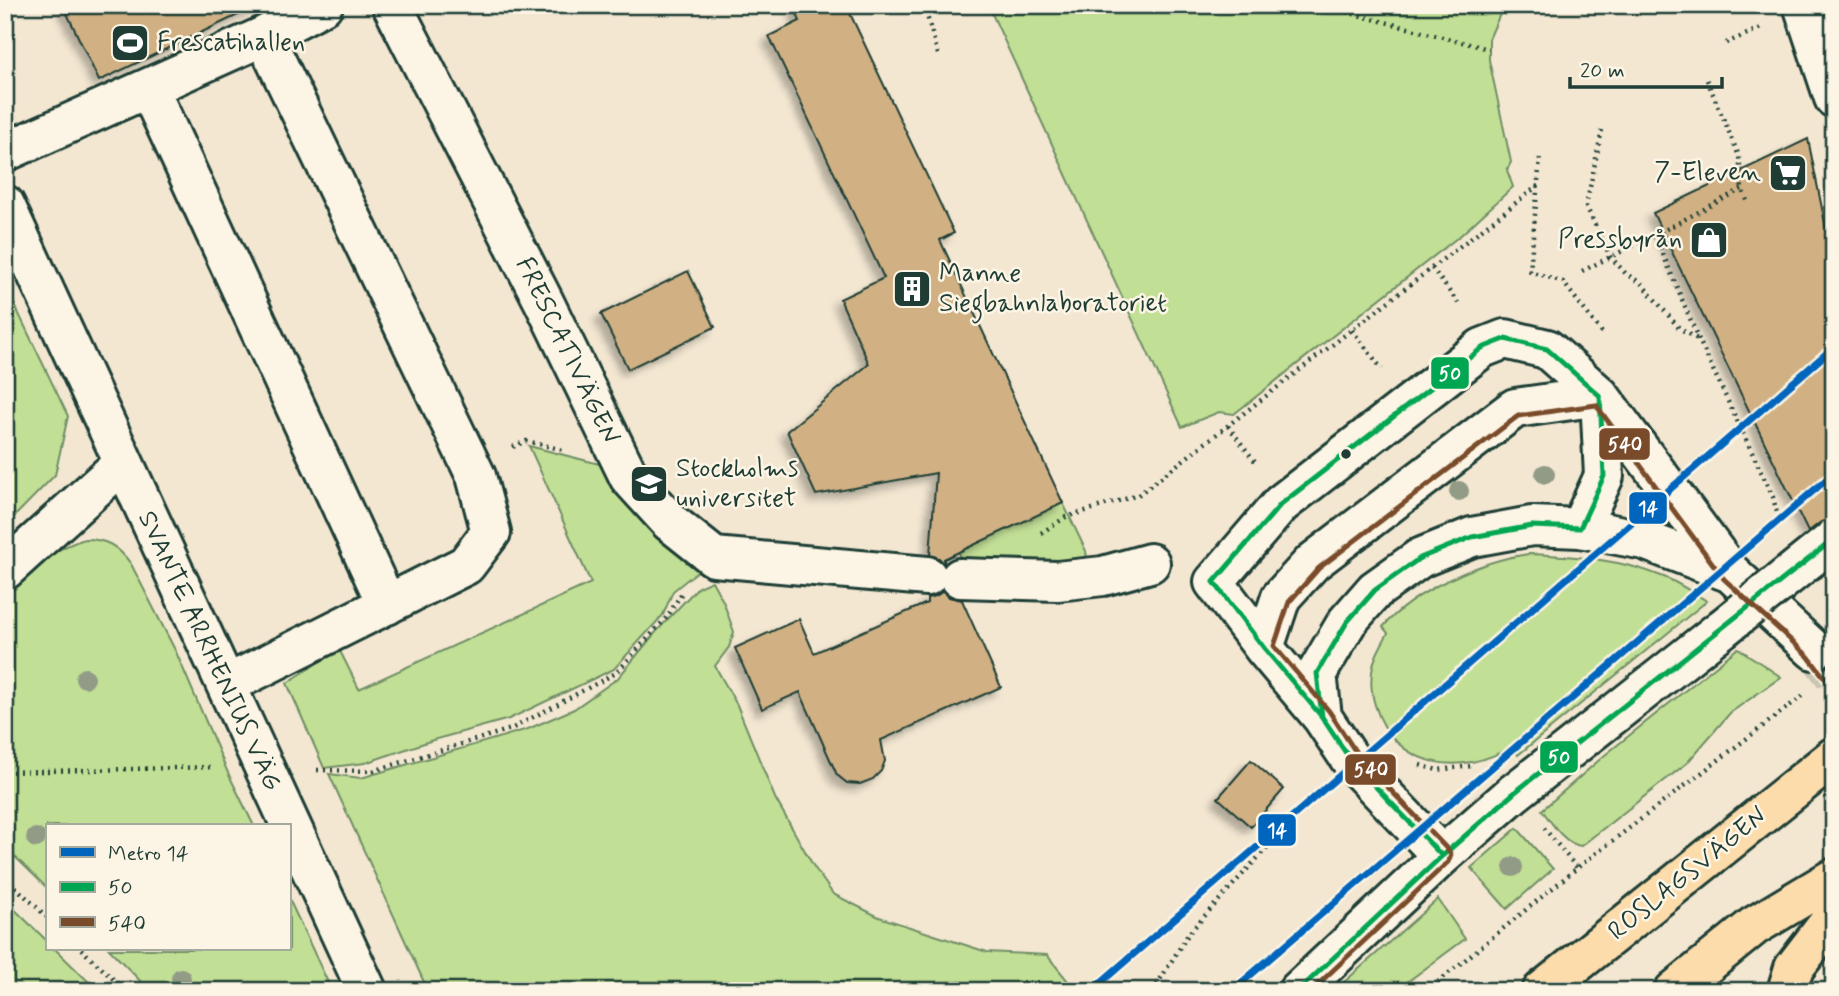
<svg xmlns="http://www.w3.org/2000/svg" width="1839" height="996" font-family="Mynerve,sans-serif">
<style>
.green{fill:#c2df96;stroke:#708e65;stroke-width:2}
.building{fill:#d1b184;stroke:#1f3d34;stroke-width:2;filter:url(#shadow)}
.lines{fill:none;stroke-linecap:round;stroke-linejoin:round}
.minor-tunnel{stroke:#c9c5b2;stroke-width:38;stroke-dasharray:38 19;stroke-linecap:butt}
.minor-casing{stroke:#1f3d34;stroke-width:44}
.major-casing{stroke:#1f3d34;stroke-width:44}
.path{stroke:#1f3d34;stroke-width:4.5;stroke-dasharray:2 5;stroke-linecap:butt}
.minor{stroke:#fcf5e5;stroke-width:38}
.major{stroke:#fddcac;stroke-width:38}
.minor-bridge-casing{stroke:#1f3d34;stroke-width:44;stroke-linecap:butt}
.minor-bridge{stroke:#fcf5e5;stroke-width:38}
.bus-1-casing{stroke:#fcf5e5;stroke-width:10}
.bus-2-casing{stroke:#fcf5e5;stroke-width:10}
.bus-1{stroke:#00a651;stroke-width:5}
.bus-2{stroke:#7a4b2a;stroke-width:5}
.metro-1-casing{stroke:#fcf5e5;stroke-width:12}
.metro-1{stroke:#0065bd;stroke-width:7}
.tree{fill:#919b86}
.bus-dot{fill:#1f3d34;stroke:#fcf5e5;stroke-width:2.5}
.labels{text-anchor:middle;dominant-baseline:central;stroke-width:5;stroke-linejoin:round;paint-order:stroke}
.poi-label{font-size:26px;fill:#1f3d34;stroke:#fcf5e5;text-anchor:start}
.street-label{font-size:26px;fill:#1f3d34;stroke:#fcf5e5}
.line-badge{stroke:#fcf5e5;stroke-width:2.5}
.badge-label{font-size:19px;text-anchor:middle;font-weight:bold;fill:#fff}
</style>
<defs>
<filter id="shadow"><feDropShadow dx="-6" dy="6" stdDeviation="3.5" flood-color="#0004"/></filter>
</defs>
<rect width="100%" height="100%" fill="#f3e7d2"/>
<filter id="ink" filterUnits="userSpaceOnUse"><feTurbulence type="fractalNoise" baseFrequency=".0143" numOctaves="2"/><feDisplacementMap in="SourceGraphic" scale="14" xChannelSelector="R" yChannelSelector="G"/><feConvolveMatrix kernelMatrix="1 2 1 2 8 2 1 2 1" color-interpolation-filters="sRGB"/></filter>
<g filter="url(#ink)">
<path class="green" d="M 988,5 L 1504,5 L 1489,39 L 1489,60 L 1511,162 L 1507,170 L 1513,187 L 1462,234 L 1234,414 L 1219,412 L 1182,427 Z
M 5,285 L 68,416 L 55,475 L 5,526 Z
M 529,446 L 611,467 L 703,567 L 673,591 L 663,615 L 614,669 L 509,719 L 433,740 L 365,763 L 324,768 L 287,683 L 339,649 L 359,689 L 591,583 Z
M 1063,503 L 1086,551 L 1087,558 L 1082,563 L 959,561 L 959,551 Z
M 85,539 C 106,539 118,546 131,564 L 176,652 L 228,773 L 254,826 L 47,826 L 47,888 L 5,847 L 5,591 C 30,570 53,548 85,539 Z
M 1529,554 C 1575,556 1620,559 1664,577 C 1679,583 1693,593 1707,601 L 1518,755 L 1512,746 C 1461,778 1394,768 1375,705 C 1371,692 1370,676 1374,662 C 1377,652 1383,642 1388,633 L 1383,627 C 1413,591 1482,560 1529,554 Z
M 712,581 L 723,601 L 734,632 L 729,647 L 715,666 L 737,705 L 775,798 L 814,867 L 833,894 L 879,917 L 987,952 L 1047,955 L 1076,991 L 428,991 L 329,774 L 361,778 L 528,729 L 574,709 L 618,678 L 656,632 L 698,587 Z
M 1738,648 L 1781,677 L 1730,713 L 1687,763 L 1581,846 C 1564,844 1552,823 1542,810 L 1605,755 Z
M 1517,828 L 1553,869 L 1507,909 L 1471,868 Z
M 289,899 L 332,991 L 150,991 L 109,949 L 289,949 Z
M 1438,899 L 1465,939 L 1395,991 L 1334,991 Z
M 5,900 L 47,941 L 47,949 L 55,949 L 98,991 L 5,991 Z"/>
<path class="building" d="M 63,5 L 259,5 L 99,81 Z
M 793,5 L 846,5 L 954,233 L 940,240 L 1063,503 L 944,559 L 944,564 L 939,558 L 930,555 L 936,473 L 816,495 L 787,431 L 869,364 L 840,299 L 884,278 L 769,36 L 800,21 Z
M 1808,139 L 1834,268 L 1834,518 L 1821,522 L 1808,532 L 1653,213 Z
M 688,271 L 715,327 L 628,369 L 601,314 Z
M 943,591 L 949,597 L 962,600 L 1001,687 L 881,740 L 885,761 L 881,771 L 873,779 L 860,784 L 847,783 L 837,775 L 800,692 L 762,709 L 735,648 L 799,619 L 814,653 L 927,603 L 927,598 L 936,596 Z
M 1251,760 L 1284,789 L 1251,827 L 1218,798 Z"/>
<g class="lines">
<path class="minor-tunnel" d="M 1814,650 L 1834,676"/>
<g class="minor-casing">
<path id="minor" d="M 392,5 L 544,302 L 629,477 L 670,522 L 714,557 L 927,576
M 1803,5 L 1834,98
M 264,36 L 323,5
M 149,89 L 387,605
M 5,152 L 264,36 L 476,476 L 491,532 L 466,565 L 226,685
M 5,205 L 367,991
M 1580,528 L 1604,476 L 1600,396
M 5,570 L 123,463
M 960,578 L 1057,581 L 1103,576 L 1150,563
M 1264,648 L 1281,597 L 1313,562 L 1515,408 L 1600,396
M 1322,717 L 1317,673 L 1347,622 L 1375,590 L 1420,558 L 1472,537 L 1532,526 L 1580,528 L 1644,540 L 1731,573 L 1814,650
M 1442,856 L 1352,762 L 1322,717 L 1264,648 L 1214,582 L 1281,504 L 1482,348 L 1505,339 L 1547,349 L 1600,396 L 1731,573
M 1298,991 L 1442,856 L 1514,793 L 1723,628"/>
</g>
<g class="major-casing">
<path id="major" d="M 1542,991 L 1834,757
M 1674,991 L 1754,926 L 1834,878
M 1787,991 L 1794,968 L 1834,916"/>
</g>
<path class="path" d="M 924,5 L 939,58
M 1319,5 L 1489,49
M 1726,43 L 1761,28
M 1707,80 L 1739,156 L 1742,189 L 1747,201
M 1602,130 L 1586,206 L 1610,256 L 1626,274 L 1641,283 L 1679,328 L 1699,340
M 1540,158 L 1530,271 L 1563,282 L 1603,334
M 1742,189 L 1655,235 L 1699,340 L 1773,497 L 1780,526
M 1432,268 L 1461,307
M 1582,271 L 1655,235
M 1352,330 L 1382,369
M 1228,426 L 1257,464
M 513,447 L 526,441 L 564,450
M 1041,533 L 1066,517 L 1138,495 L 1539,185
M 1420,765 L 1437,770 L 1473,766
M 317,770 L 373,771 L 511,729 L 616,673 L 667,617 L 683,591
M 5,772 L 214,767
M 1544,828 L 1577,868
M 5,877 L 47,917
M 81,949 L 126,991
M 1153,991 L 1189,933 L 1317,793
M 1427,991 L 1577,868 L 1805,694"/>
<use href="#minor" class="minor"/>
<use href="#major" class="major"/>
<g class="minor-bridge-casing">
<path id="minor-bridge" d="M 1723,628 L 1834,539"/>
</g>
<use href="#minor-bridge" class="minor-bridge"/>
<g class="bus-1-casing">
<path id="bus-1" d="M 1214,582 L 1281,504 L 1482,348 L 1505,339 L 1547,349 L 1600,396 L 1604,476 L 1580,528
M 1214,582 L 1264,648 L 1322,717 L 1339,742
M 1442,856 L 1352,762 L 1322,717 L 1317,673 L 1347,622 L 1375,590 L 1420,558 L 1472,537 L 1532,526 L 1580,528
M 1298,991 L 1442,856 L 1514,793 L 1834,539"/>
</g>
<g class="bus-2-casing">
<path id="bus-2" d="M 1311,991 L 1448,862 L 1451,855 L 1448,850 L 1359,757 L 1329,711 L 1274,646 L 1289,602 L 1319,568 L 1518,416 L 1596,405 L 1724,579 L 1808,656 L 1827,681"/>
</g>
<use href="#bus-1" class="bus-1"/>
<use href="#bus-2" class="bus-2"/>
<g class="metro-1-casing">
<path id="metro-1" d="M 1091,991 L 1834,347
M 1232,991 L 1834,473"/>
</g>
<use href="#metro-1" class="metro-1"/>
</g>
<g class="tree">
<circle cx="1545" cy="474" r="10"/>
<circle cx="1459" cy="491" r="10"/>
<circle cx="85" cy="678" r="10"/>
<circle cx="36" cy="838" r="10"/>
<circle cx="1513" cy="867" r="10"/>
<circle cx="181" cy="978" r="10"/>
</g>
</g>
<defs>
<g id="stadium-square" transform="scale(2.0125)"><rect x="-9" y="-9" width="18" height="18" rx="4" fill="#1f3d34" stroke="#fcf5e5"/><path d="M0-5a6.5 5 0 1 0 0 10a6.5 5 0 1 0 0-10ZM-3.5-1.8h7v3.6h-7Z" fill="#fff"/></g>
<g id="supermarket-square" transform="scale(2.0125)"><rect x="-9" y="-9" width="18" height="18" rx="4" fill="#1f3d34" stroke="#fcf5e5"/><path d="M-6-5.5h2.5l.6 2H6L4.5 2H-2.5L-4.4-4H-6ZM-1.5 3.2a1.3 1.3 0 1 0 .1 0ZM3 3.2a1.3 1.3 0 1 0 .1 0Z" fill="#fff"/></g>
<g id="shop-square" transform="scale(2.0125)"><rect x="-9" y="-9" width="18" height="18" rx="4" fill="#1f3d34" stroke="#fcf5e5"/><path d="M-5-2.5h2.3a2.7 3.5 0 0 1 5.4 0H5L5.5 6h-11ZM-1.5-2.5h3a1.5 2.3 0 0 0-3 0Z" fill="#fff"/></g>
<g id="building-square" transform="scale(2.0125)"><rect x="-9" y="-9" width="18" height="18" rx="4" fill="#1f3d34" stroke="#fcf5e5"/><path d="M-4-6H4V6H1V3H-1V6H-4ZM-2.5-4.3h1.7v1.8h-1.7ZM.8-4.3h1.7v1.8H.8ZM-2.5-1h1.7V.8h-1.7ZM.8-1h1.7V.8H.8Z" fill="#fff"/></g>
<g id="university-square" transform="scale(2.0125)"><rect x="-9" y="-9" width="18" height="18" rx="4" fill="#1f3d34" stroke="#fcf5e5"/><path d="M0-5L7-2L0 1L-7-2ZM-4 1L0 2.5L4 1V4Q0 6-4 4Z" fill="#fff"/></g>
</defs>
<g fill-rule="evenodd">
<use href="#stadium-square" x="130" y="43"/>
<use href="#supermarket-square" x="1788" y="173"/>
<use href="#shop-square" x="1709" y="240"/>
<use href="#building-square" x="912" y="289"/>
<use href="#university-square" x="649" y="484"/>
</g>
<circle class="bus-dot" cx="1346" cy="454" r="6"/>
<g class="labels">
<g class="poi-label">
<text x="157" y="43">Frescatihallen</text>
<text x="1761" y="173" text-anchor="end">7-Eleven</text>
<text x="1682" y="240" text-anchor="end">Pressbyrån</text>
<text x="939" y="274">Manne<tspan x="939" dy="30">Siegbahnlaboratoriet</tspan></text>
<text x="676" y="469">Stockholms<tspan x="676" dy="30">universitet</tspan></text>
</g>
<g class="street-label">
<text transform="translate(567 351) rotate(64)">FRESCATIVÄGEN</text>
<text transform="translate(209 651) rotate(65)">SVANTE ARRHENIUS VÄG</text>
<text transform="translate(1688 874) rotate(-39)">ROSLAGSVÄGEN</text>
</g>
</g>
<g class="line-badge">
<rect x="1430" y="356" width="40" height="34" rx="7" fill="#00a651"/>
<rect x="1598" y="427" width="53" height="34" rx="7" fill="#7a4b2a"/>
<rect x="1628" y="491" width="40" height="34" rx="7" fill="#0065bd"/>
<rect x="1539" y="740" width="40" height="34" rx="7" fill="#00a651"/>
<rect x="1344" y="753" width="53" height="33" rx="7" fill="#7a4b2a"/>
<rect x="1257" y="813" width="40" height="34" rx="7" fill="#0065bd"/>
</g>
<g class="badge-label">
<text x="1450" y="380">50</text>
<text x="1625" y="451">540</text>
<text x="1648" y="515">14</text>
<text x="1559" y="764">50</text>
<text x="1371" y="776">540</text>
<text x="1277" y="837">14</text>
</g>
<rect width="1839" height="996" fill="none" stroke="#fcf5e5" stroke-width="28"/>
<rect x="14" y="14" width="1811" height="968" fill="none" stroke="#1f3d34" stroke-width="2.5" filter="url(#ink)"/>
<rect x="46" y="824" width="245" height="126" fill="#fcf5e5" stroke="#a4ab9e" stroke-width="2"/>
<rect x="60" y="847" width="35" height="10" fill="#0065bd" stroke="#a4ab9e" stroke-width="2"/>
<text x="108" y="860" font-size="21" fill="#1f3d34">Metro 14</text>
<rect x="60" y="882" width="35" height="10" fill="#00a651" stroke="#a4ab9e" stroke-width="2"/>
<text x="108" y="894" font-size="21" fill="#1f3d34">50</text>
<rect x="60" y="917" width="35" height="10" fill="#7a4b2a" stroke="#a4ab9e" stroke-width="2"/>
<text x="108" y="930" font-size="21" fill="#1f3d34">540</text>
<path d="M1570 77v10h152v-10" fill="none" stroke="#1f3d34" stroke-width="3.5"/>
<text x="1580" y="77" font-size="21" fill="#1f3d34" stroke="#fcf5e5" stroke-width="5" paint-order="stroke">20 m</text>
</svg>
